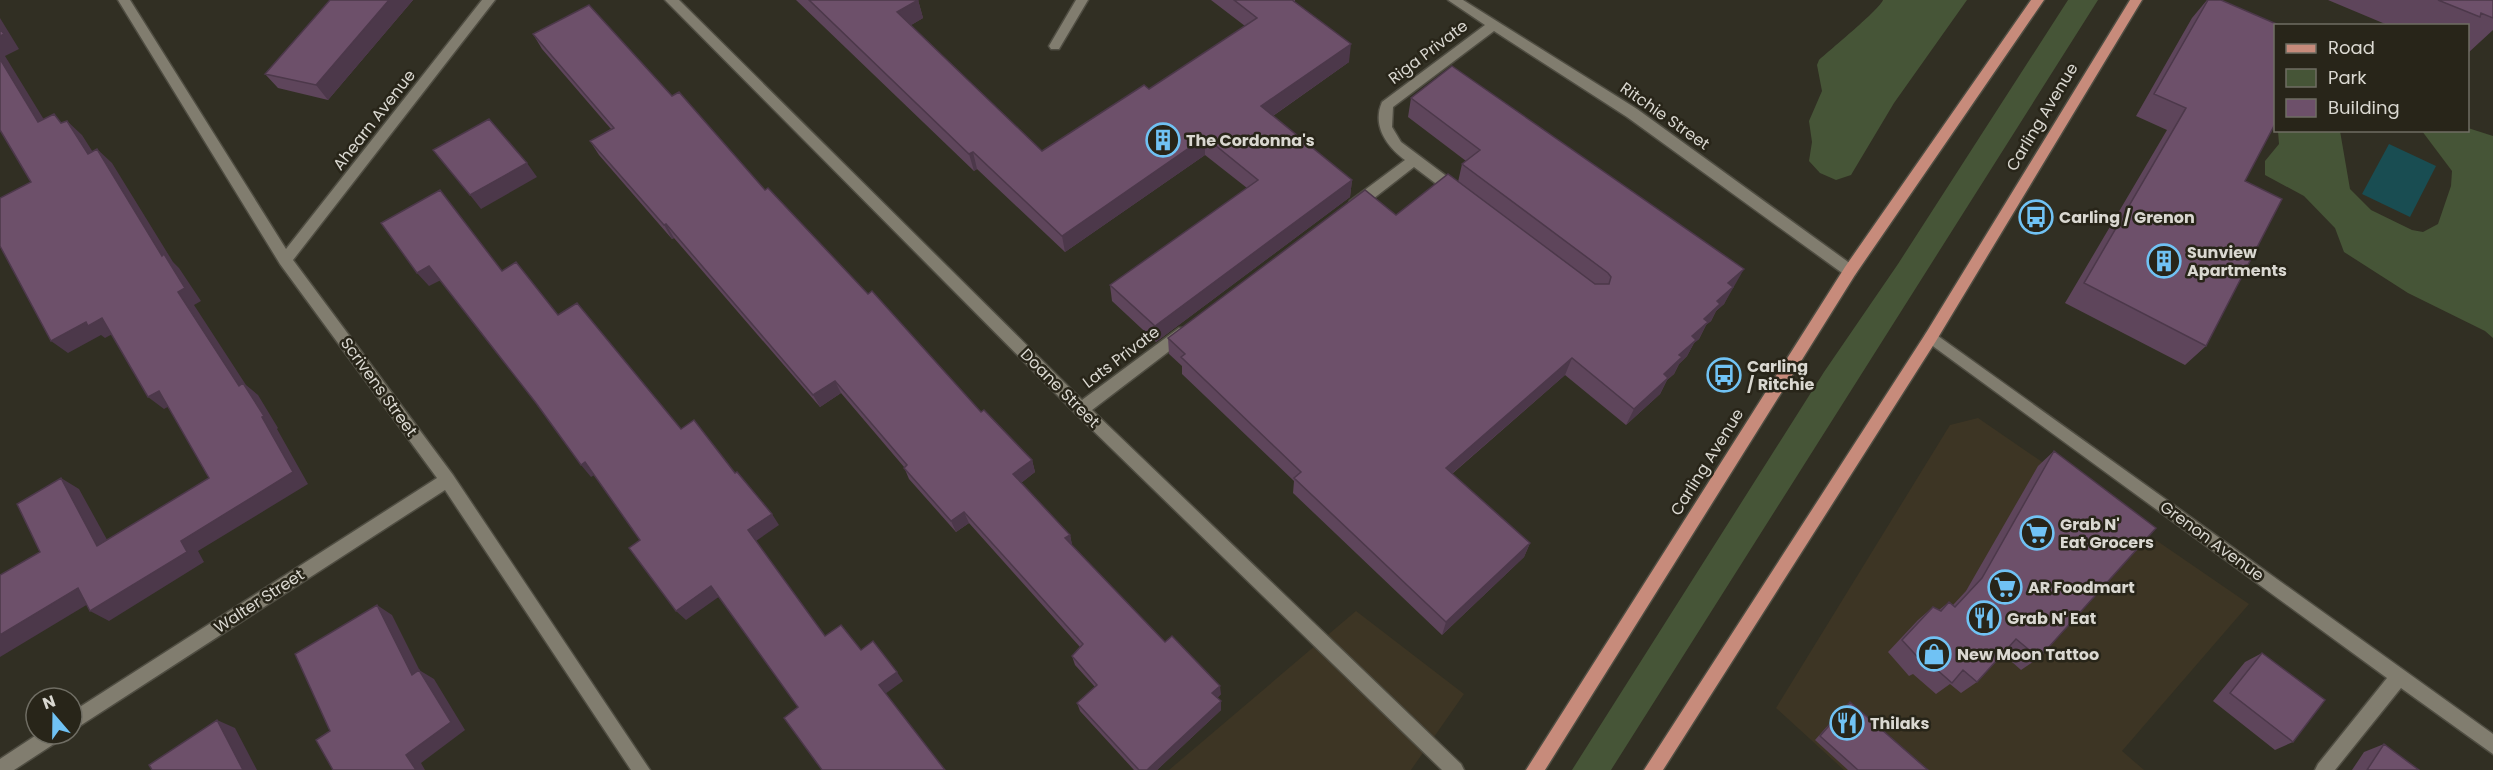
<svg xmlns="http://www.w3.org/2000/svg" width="2493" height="770" font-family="Poppins,sans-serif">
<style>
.commercial{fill:#3d3524}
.green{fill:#465537}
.water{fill:#194d52}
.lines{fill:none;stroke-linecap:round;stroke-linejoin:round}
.minor-casing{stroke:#4f4d42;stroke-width:3}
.major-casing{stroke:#4f4d42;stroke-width:3}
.minor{fill:#817d6f;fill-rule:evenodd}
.major{fill:#c78b7b;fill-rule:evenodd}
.wall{fill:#5e455b}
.shaded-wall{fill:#4c384a}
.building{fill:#6d506a;stroke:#4c384a;stroke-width:1.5}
.labels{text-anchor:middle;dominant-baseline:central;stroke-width:5;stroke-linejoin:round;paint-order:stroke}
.street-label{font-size:16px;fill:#dad8d1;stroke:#282519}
.poi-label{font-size:16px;font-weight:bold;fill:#dad8d1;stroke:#282519;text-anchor:start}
</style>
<rect width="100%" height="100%" fill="#312f23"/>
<path class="commercial" d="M 1978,418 L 2249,604 L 2122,751 L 2144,770 L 1844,770 L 1776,708 L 1950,425 Z
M 1356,611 L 1464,694 L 1411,770 L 1169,770 Z"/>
<path class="green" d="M 1883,0 L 1967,0 L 1894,103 L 1851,175 L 1836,180 L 1820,173 L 1809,161 L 1812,142 L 1809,121 L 1822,91 L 1817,65 L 1819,60 C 1830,50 1880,9 1883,0 Z
M 2068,0 L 2098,0 L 1611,770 L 1572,770 L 1824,372 L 1898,264 Z
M 2468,128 L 2493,136 L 2493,338 L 2485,331 L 2408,293 L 2344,252 L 2335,228 L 2304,196 L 2265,175 L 2265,161 L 2279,144 L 2278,131 L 2340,131 L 2350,189 L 2371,210 L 2412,230 L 2423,232 L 2438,224 L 2451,186 L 2452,171 L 2422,131 L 2468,130 Z"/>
<path class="water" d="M 2389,144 L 2436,166 L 2410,217 L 2362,194 Z"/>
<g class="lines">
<g class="minor-casing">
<path id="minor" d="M 118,0 L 130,0 L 286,249 L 482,0 L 495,0 L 293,260 L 453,475 L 650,770 L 631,770 L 445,490 L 72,731 L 72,712 L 437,478 L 280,264 Z
M 665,0 L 679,0 L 1082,400 L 1179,328 L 1189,328 L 1191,332 L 1189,336 L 1092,410 L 1461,764 L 1464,770 L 1442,770 L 1076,414 Z
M 1076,0 L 1088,0 L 1059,49 L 1051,49 L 1049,46 Z
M 1448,0 L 1463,0 L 1637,109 L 1855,267 L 1857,271 L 1855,275 L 1845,275 L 1627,117 L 1494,31 L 1393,107 L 1392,127 L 1401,142 L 1461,187 L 1463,191 L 1461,195 L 1451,195 L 1414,167 L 1360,209 L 1350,209 L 1348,205 L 1350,201 L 1405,160 C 1386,146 1372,125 1382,102 L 1485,25 Z
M 1931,331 L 2493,734 L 2493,754 L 2401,688 L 2335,770 L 2315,770 L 2318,764 L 2387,678 L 1926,341 L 1924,337 L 1926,333 Z
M 38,734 L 63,734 L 60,740 L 14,770 L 0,770 L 0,759 Z"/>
</g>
<g class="major-casing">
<path id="major" d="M 2031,0 L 2044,0 L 1855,275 L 1545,770 L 1526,770 L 1845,267 Z
M 2130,0 L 2142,0 L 1936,341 L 1663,770 L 1644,770 L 1926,333 Z"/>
</g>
<use href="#minor" class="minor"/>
<use href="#major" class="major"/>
</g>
<path class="wall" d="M 330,0 L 413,0 L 328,100 L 278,88 L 265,74 Z
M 796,0 L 918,0 L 923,18 L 911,25 L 1042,151 L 1149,89 L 1245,26 L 1211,0 L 1295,0 L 1295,2 L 1349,62 L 1273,116 L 1352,180 L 1350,197 L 1156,342 L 1112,301 L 1110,285 L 1247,188 L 1205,155 L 1065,252 L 977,169 L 974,171 Z
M 2207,0 L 2221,0 L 2245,181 L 2206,346 L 2185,365 L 2065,303 L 2167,130 L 2136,116 L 2192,18 Z
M 2328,0 L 2493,0 L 2493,30 L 2468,53 L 2468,26 L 2390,26 Z
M 533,34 L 672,96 L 868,294 L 981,412 L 1032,460 L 1035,472 L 1021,483 L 1070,535 L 1072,545 L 1165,642 L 1221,694 L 1217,698 L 1221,710 L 1157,770 L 1134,770 L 1080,711 L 1077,703 L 1095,687 L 1075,665 L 1072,656 L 1080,647 L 969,523 L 956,532 L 909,479 L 904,467 L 841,393 L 820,407 L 674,238 L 672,239 L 599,155 L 590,141 L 611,129 L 542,49 Z
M 1411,98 L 1734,286 L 1732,288 L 1724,304 L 1716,311 L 1711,321 L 1706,325 L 1699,339 L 1694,343 L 1687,356 L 1679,364 L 1674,374 L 1667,380 L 1660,394 L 1626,425 L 1565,375 L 1452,474 L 1530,543 L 1524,557 L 1442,635 L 1293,493 L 1294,481 L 1182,374 L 1182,366 L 1169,354 L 1168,338 L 1458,182 L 1462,164 L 1466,161 L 1408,117 Z
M 2054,451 L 2039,658 L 2021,670 L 2003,654 L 1977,682 L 1961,693 L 1950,684 L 1936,694 L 1913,674 L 1909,676 L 1888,652 L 1918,620 L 1933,607 L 1939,610 L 1949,602 L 1953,605 L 1966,591 L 2038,466 Z
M 2262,653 L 2293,742 L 2275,750 L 2213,701 L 2245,662 Z
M 1850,702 L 1928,770 L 1848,770 L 1815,740 L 1845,706 Z
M 2384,744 L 2419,770 L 2352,770 L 2364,752 Z"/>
<path class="shaded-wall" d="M 389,0 L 413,0 L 328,100 L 316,85 Z
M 918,0 L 923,18 L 903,30 L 897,12 Z
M 0,18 L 19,49 L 5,56 L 54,136 L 38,122 L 0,59 Z
M 1351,44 L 1349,62 L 1261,124 L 1261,106 Z
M 67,121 L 82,135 L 103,168 L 88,154 Z
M 1205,137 L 1205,155 L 1065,252 L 1062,236 Z
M 97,149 L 112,163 L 173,262 L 179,268 L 201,301 L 194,305 L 246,385 L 258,395 L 278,428 L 277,429 L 308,484 L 198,551 L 204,562 L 109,621 L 90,611 L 181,541 L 262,417 L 239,386 L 178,292 L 162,256 Z
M 973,152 L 977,169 L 974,171 L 969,154 Z
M 527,163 L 537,177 L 481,209 L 470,195 Z
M 1352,180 L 1350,197 L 1156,342 L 1155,326 Z
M 666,224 L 674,238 L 672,239 L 664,225 Z
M 429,266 L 441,280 L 429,286 L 417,273 Z
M 1744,269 L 1724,304 L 1716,311 L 1711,321 L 1706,325 L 1699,339 L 1694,343 L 1687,356 L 1679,364 L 1674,374 L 1667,380 L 1660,394 L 1626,425 L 1634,409 L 1664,374 L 1679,355 L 1728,283 Z
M 102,318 L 118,331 L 105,338 L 101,335 L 68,353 L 51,341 L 86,322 Z
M 1572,358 L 1565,375 L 1441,483 L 1446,468 Z
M 835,381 L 841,393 L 820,407 L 813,395 Z
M 159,391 L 175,403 L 164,409 L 148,397 Z
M 1032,460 L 1035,472 L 1017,486 L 1013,474 Z
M 585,462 L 596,474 L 591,477 L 581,465 Z
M 61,478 L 79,489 L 116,556 L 97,546 Z
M 964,512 L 969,523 L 956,532 L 951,521 Z
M 772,514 L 779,525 L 756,541 L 748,530 Z
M 1070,535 L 1072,545 L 1065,538 Z
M 1530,543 L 1524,557 L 1442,635 L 1446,622 Z
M 711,586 L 720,596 L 686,620 L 676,611 Z
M 78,588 L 98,598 L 0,657 L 0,635 Z
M 377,605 L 392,615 L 426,683 L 412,675 Z
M 419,670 L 434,679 L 465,730 L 421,763 L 425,770 L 416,770 L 406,755 Z
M 897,672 L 903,681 L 885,694 L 879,685 Z
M 1220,686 L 1221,694 L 1213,702 L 1212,693 Z
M 1221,701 L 1221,710 L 1157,770 L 1147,770 Z
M 217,720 L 235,728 L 257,770 L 243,770 Z"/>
<path class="building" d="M 330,0 L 389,0 L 316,85 L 265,74 Z
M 809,0 L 918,0 L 897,12 L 1042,151 L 1144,85 L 1149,89 L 1257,18 L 1234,0 L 1292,0 L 1351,44 L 1261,106 L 1352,180 L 1155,326 L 1110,285 L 1258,180 L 1205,137 L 1062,236 L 973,152 L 969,154 Z
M 2208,0 L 2221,0 L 2281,26 L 2276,26 L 2276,122 L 2245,181 L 2282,199 L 2206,346 L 2084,283 L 2186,108 L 2154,94 Z
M 2438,0 L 2493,0 L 2493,18 L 2481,13 L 2480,17 Z
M 589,5 L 672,96 L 679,92 L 765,190 L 768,188 L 868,294 L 872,291 L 981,412 L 984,410 L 1032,460 L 1013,474 L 1070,535 L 1065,538 L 1165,642 L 1172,636 L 1220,686 L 1212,693 L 1221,701 L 1147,770 L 1139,770 L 1077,703 L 1097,685 L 1072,656 L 1083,644 L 964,512 L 951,521 L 904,468 L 907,465 L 835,381 L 813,395 L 666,224 L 664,225 L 590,141 L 614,128 L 533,34 Z
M 0,29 L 4,34 L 0,36 Z
M 0,59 L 38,122 L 54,114 L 61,123 L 67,121 L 88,154 L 97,149 L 162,256 L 164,254 L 185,288 L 178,292 L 239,386 L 243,383 L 264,416 L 262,417 L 293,472 L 181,541 L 187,552 L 90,611 L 78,588 L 0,635 L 0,575 L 40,552 L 17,504 L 61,478 L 97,546 L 209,478 L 159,391 L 148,397 L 102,318 L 88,326 L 86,322 L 51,341 L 0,246 L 0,198 L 31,182 L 0,130 Z
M 1452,66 L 1744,269 L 1728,283 L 1733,287 L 1717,301 L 1720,304 L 1704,319 L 1708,322 L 1692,336 L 1696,340 L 1679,355 L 1682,357 L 1664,374 L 1668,378 L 1634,409 L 1572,358 L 1446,468 L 1530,543 L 1446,622 L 1294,478 L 1301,472 L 1181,357 L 1185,354 L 1168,338 L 1365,190 L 1396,215 L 1448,174 L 1595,284 L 1609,284 L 1611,277 L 1608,273 L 1462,164 L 1480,150 L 1411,98 Z
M 489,119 L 527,163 L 470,195 L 433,150 Z
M 440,190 L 502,271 L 516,262 L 558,315 L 577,303 L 681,429 L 694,420 L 735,473 L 737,472 L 772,514 L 748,530 L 825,636 L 841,625 L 861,650 L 873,641 L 897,672 L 879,685 L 945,770 L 822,770 L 784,718 L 798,707 L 711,586 L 676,611 L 629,548 L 640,540 L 585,462 L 581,465 L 536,403 L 429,266 L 417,273 L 381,223 Z
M 2054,451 L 2156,528 L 2039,658 L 2016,639 L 1977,682 L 1963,670 L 1952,683 L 1928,662 L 1924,664 L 1902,640 L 1933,607 L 1941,611 L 1949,602 L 1955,607 L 1982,578 Z
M 377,605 L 412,675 L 419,670 L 451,722 L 406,755 L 416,770 L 333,770 L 316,740 L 330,731 L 295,654 Z
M 2262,653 L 2325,700 L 2293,742 L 2230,693 Z
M 1850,702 L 1928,770 L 1858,770 L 1820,736 Z
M 217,720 L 243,770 L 152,770 L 149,765 Z
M 2384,744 L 2419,770 L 2367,770 Z"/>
<defs>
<g id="building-ring" transform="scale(1.725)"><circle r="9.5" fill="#282519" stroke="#70c2f4" stroke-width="1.5"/><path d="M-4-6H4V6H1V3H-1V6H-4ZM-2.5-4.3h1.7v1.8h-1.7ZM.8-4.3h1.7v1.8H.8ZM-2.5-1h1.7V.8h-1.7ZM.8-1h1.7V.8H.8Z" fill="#70c2f4"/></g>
<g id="bus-ring" transform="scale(1.725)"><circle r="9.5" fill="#282519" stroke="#70c2f4" stroke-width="1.5"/><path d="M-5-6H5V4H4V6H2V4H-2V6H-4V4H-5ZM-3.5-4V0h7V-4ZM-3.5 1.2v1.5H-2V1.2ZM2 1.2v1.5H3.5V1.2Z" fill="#70c2f4"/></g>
<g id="supermarket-ring" transform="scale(1.725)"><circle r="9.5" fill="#282519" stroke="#70c2f4" stroke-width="1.5"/><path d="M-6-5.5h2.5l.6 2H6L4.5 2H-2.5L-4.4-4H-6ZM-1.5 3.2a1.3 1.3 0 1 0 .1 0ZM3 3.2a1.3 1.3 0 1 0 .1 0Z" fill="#70c2f4"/></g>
<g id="restaurant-ring" transform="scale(1.725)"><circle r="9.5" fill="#282519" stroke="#70c2f4" stroke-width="1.5"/><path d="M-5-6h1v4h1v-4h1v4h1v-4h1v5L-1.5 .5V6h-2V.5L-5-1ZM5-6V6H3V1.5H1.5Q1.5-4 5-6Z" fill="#70c2f4"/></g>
<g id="shop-ring" transform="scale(1.725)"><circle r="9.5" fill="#282519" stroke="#70c2f4" stroke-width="1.5"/><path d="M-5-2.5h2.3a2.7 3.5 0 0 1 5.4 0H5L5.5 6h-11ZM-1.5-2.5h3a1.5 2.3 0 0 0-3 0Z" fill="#70c2f4"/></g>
</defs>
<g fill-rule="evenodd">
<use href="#building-ring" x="1163" y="140"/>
<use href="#bus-ring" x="2036" y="217"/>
<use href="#building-ring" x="2164" y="261"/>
<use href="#bus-ring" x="1724" y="375"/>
<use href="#supermarket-ring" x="2037" y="533"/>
<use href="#supermarket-ring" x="2005" y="587"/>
<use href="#restaurant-ring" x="1984" y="618"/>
<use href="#shop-ring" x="1934" y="654"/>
<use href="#restaurant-ring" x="1847" y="723"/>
</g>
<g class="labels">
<g class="street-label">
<text transform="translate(1428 52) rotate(-37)">Riga Private</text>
<text transform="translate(1665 116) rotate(35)">Ritchie Street</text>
<text transform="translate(2042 117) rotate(-59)">Carling Avenue</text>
<text transform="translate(374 120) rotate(-52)">Ahearn Avenue</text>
<text transform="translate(1121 357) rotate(-37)">Lats Private</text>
<text transform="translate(379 387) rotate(54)">Scrivens Street</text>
<text transform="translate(1060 388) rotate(45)">Doane Street</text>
<text transform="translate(1707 462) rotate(-58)">Carling Avenue</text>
<text transform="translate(2212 541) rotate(36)">Grenon Avenue</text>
<text transform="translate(259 601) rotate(-33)">Walter Street</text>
</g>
<g class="poi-label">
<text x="1186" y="140">The Cordonna's</text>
<text x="2059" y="217">Carling / Grenon</text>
<text x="2187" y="252">Sunview<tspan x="2187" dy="18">Apartments</tspan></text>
<text x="1747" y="366">Carling<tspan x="1747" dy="18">/ Ritchie</tspan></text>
<text x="2060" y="524">Grab N'<tspan x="2060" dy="18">Eat Grocers</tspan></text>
<text x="2028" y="587">AR Foodmart</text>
<text x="2007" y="618">Grab N' Eat</text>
<text x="1957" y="654">New Moon Tattoo</text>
<text x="1870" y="723">Thilaks</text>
</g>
</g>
<rect x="2274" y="24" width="195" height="108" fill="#282519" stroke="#6f6d63" stroke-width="1.5"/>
<rect x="2286" y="44" width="30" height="9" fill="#c78b7b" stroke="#6f6d63" stroke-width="1.5"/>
<text x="2328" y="54" font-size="18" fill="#dad8d1">Road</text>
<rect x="2286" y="69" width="30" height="18" fill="#465537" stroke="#6f6d63" stroke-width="1.5"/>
<text x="2328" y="84" font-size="18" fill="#dad8d1">Park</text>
<rect x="2286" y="99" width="30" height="18" fill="#6d506a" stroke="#6f6d63" stroke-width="1.5"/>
<text x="2328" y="114" font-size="18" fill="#dad8d1">Building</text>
<g transform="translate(54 716) rotate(340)"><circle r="28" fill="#282519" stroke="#6f6d63" stroke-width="1.5"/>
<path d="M0-4.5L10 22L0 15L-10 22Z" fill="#70c2f4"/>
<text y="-9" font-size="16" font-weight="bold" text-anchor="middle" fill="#dad8d1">N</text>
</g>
</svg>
